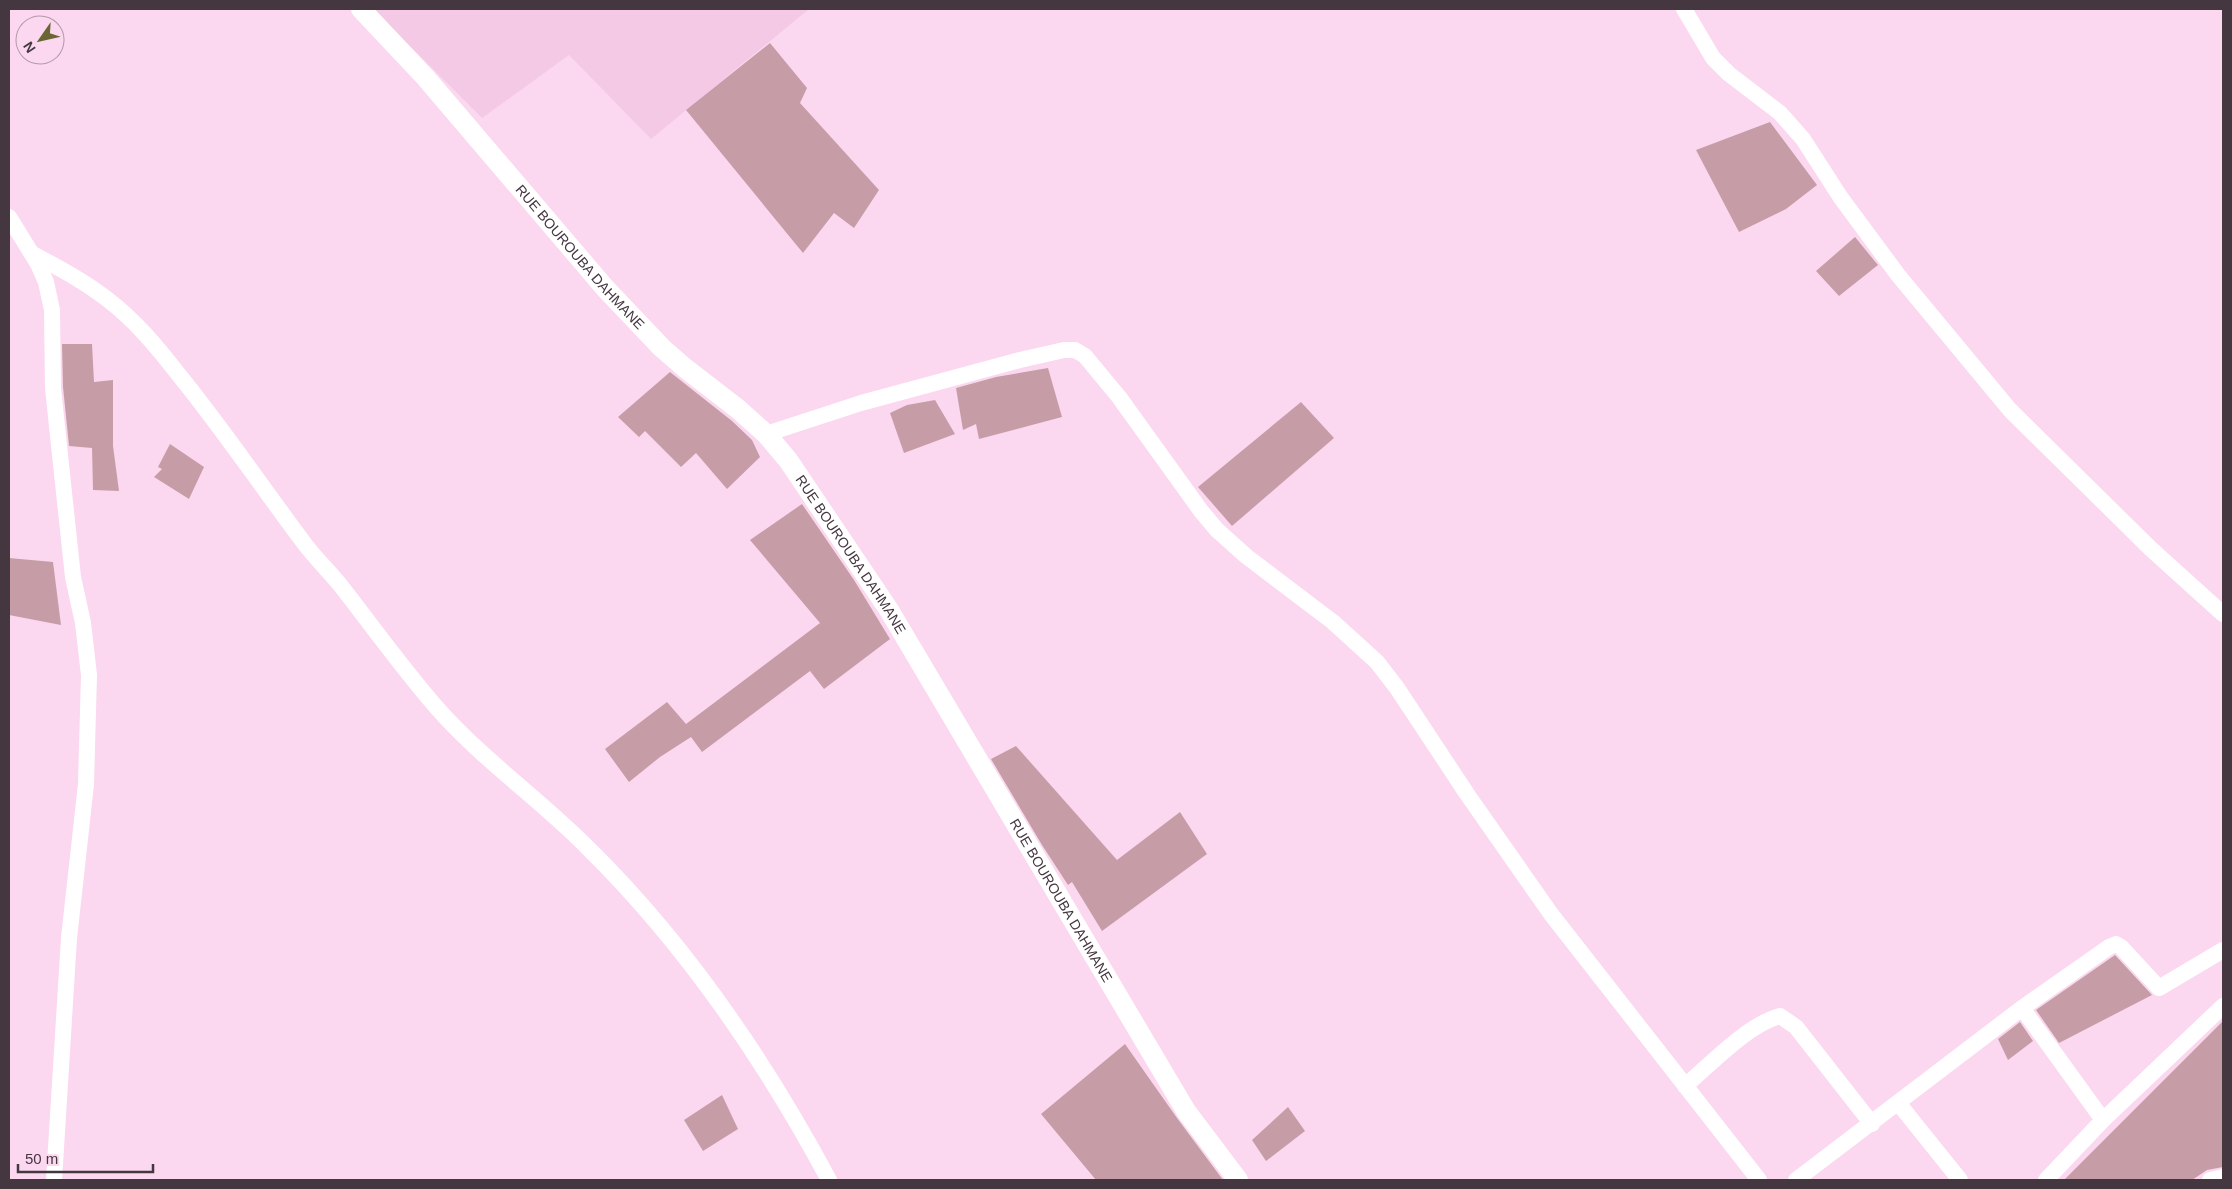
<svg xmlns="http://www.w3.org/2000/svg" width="2232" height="1189" font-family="Helvetica,sans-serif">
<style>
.built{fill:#f3c9e5}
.building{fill:#c69da6}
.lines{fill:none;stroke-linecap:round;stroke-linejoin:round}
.minor{stroke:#fff;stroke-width:16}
.tertiary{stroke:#fff;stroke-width:20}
.labels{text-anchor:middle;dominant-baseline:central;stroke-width:4.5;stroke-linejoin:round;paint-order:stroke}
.street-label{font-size:14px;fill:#453740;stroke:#fbd8ef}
</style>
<rect width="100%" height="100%" fill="#fbd8ef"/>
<path class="built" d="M 373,9 L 809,9 L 651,139 L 569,55 L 482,118 Z"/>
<path class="building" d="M 770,43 L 807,88 L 800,103 L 879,190 L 854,228 L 834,213 L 803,253 L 686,110 Z
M 1770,122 L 1817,185 L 1786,209 L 1739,232 L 1696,150 Z
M 1855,237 L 1878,265 L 1839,296 L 1816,271 Z
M 62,344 L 92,344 L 94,382 L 113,380 L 113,446 L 119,491 L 93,490 L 92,448 L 69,446 L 63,387 Z
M 1048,368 L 1062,417 L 979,439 L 976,424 L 963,430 L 956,388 L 996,377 Z
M 670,372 L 732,421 L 752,440 L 760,457 L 727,489 L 696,453 L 681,467 L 645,431 L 639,437 L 618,417 Z
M 935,400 L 955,434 L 904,453 L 890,413 L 907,405 Z
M 1301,402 L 1334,438 L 1232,526 L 1198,487 Z
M 170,444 L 204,467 L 189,499 L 154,477 L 162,469 L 158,467 Z
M 802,504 L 854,580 L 890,639 L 824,689 L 810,671 L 702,752 L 691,737 L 660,757 L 629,782 L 605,749 L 667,702 L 686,724 L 820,623 L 750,540 Z
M 9,558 L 53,562 L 61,625 L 9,615 Z
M 1016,746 L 1117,860 L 1180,812 L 1207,854 L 1102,931 L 1072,882 L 1068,885 L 1042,845 L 991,759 Z
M 2115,955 L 2152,995 L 2059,1043 L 2036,1010 Z
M 2223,1021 L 2223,1167 L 2207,1170 L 2192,1180 L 2064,1180 Z
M 2020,1022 L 2033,1041 L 2008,1060 L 1998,1039 Z
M 1125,1044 L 1177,1118 L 1223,1180 L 1096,1180 L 1041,1114 Z
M 722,1095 L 738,1129 L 703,1151 L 684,1120 Z
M 1288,1107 L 1305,1131 L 1266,1161 L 1252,1140 Z"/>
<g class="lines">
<path class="minor" d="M 1684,9 L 1713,58 L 1729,74 L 1780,113 L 1803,139 L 1841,198 L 1898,275 L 2010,410 L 2151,549 L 2223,614
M 9,217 L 38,264 L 46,282 L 52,310 L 53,388 L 60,455 L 73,577 L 83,623 L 89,675 L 86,784 L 69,938 L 54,1180
M 33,254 C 59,268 84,281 107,299 C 135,320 158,348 179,375 C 222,428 260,484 301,539 C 313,556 328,570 341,586 C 373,627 403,669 437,708 C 482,759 538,798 586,846 C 685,943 764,1059 829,1180
M 766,434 L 861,403 L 1020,360 L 1064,350 L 1075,350 L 1085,356 L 1119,397 L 1201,511 L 1217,530 L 1246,556 L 1333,622 L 1377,662 L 1397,688 L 1467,794 L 1551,914 L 1759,1180
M 2022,1008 L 2103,1120
M 1685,1086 C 1711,1064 1747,1025 1780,1016 L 1796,1027 L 1872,1124
M 1899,1104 L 1960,1180
M 1796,1180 L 2022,1008 L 2109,947 L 2116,944 L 2121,947 L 2159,988 L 2223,950
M 2046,1180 L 2103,1120 L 2223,1006
M 2210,1180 L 2223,1177"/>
<path class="tertiary" id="s1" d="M 361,9 L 426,78 L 605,288 L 662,348 L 685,368 L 738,409 L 766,434 L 788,460 L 889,610 L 1186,1111 L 1238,1180"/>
</g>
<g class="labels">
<g class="street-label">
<text stroke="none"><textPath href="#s1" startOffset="331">RUE BOUROUBA DAHMANE</textPath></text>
<text stroke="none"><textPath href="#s1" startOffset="736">RUE BOUROUBA DAHMANE</textPath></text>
<text stroke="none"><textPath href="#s1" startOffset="1141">RUE BOUROUBA DAHMANE</textPath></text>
</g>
</g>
<rect width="2232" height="1189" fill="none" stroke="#453740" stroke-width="20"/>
<g transform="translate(40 40) rotate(236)"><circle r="24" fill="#fbd8ef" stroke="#b298a9"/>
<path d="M0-4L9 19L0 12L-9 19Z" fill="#6a6633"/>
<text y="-8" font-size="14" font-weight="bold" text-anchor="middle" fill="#453740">N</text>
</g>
<path d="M18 1164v8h135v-8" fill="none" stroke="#453740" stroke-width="2.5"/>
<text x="25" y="1164" font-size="15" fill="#453740" stroke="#fbd8ef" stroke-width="4" paint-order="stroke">50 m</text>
</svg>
